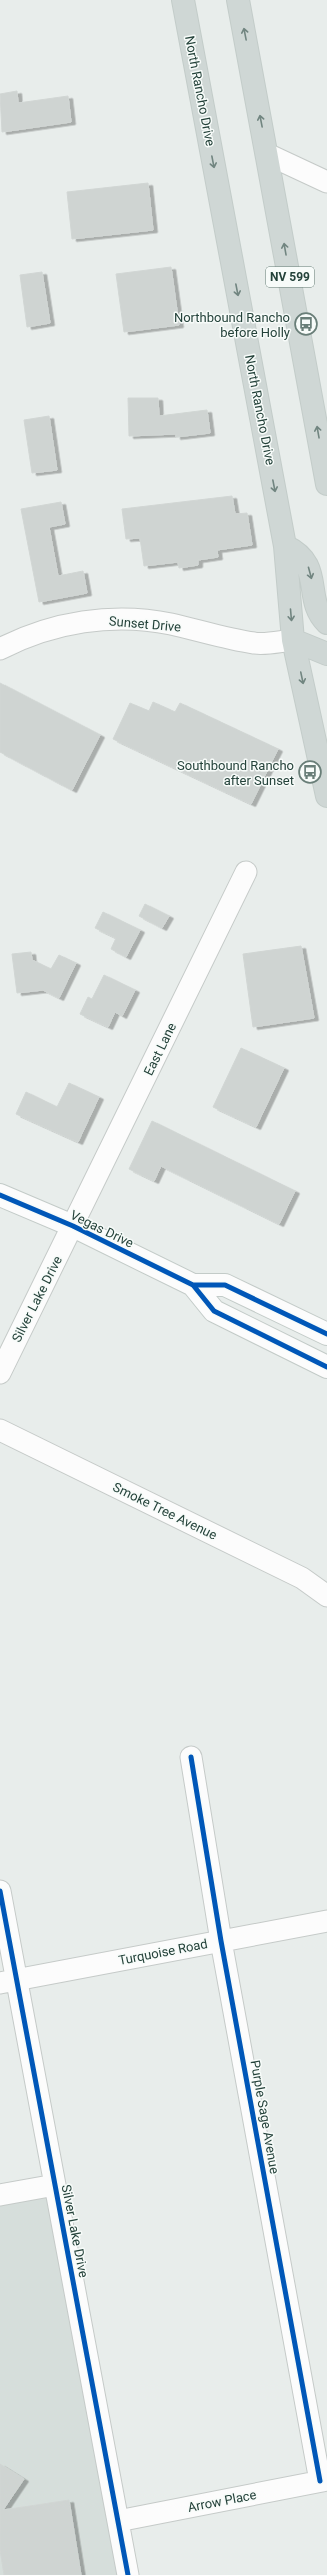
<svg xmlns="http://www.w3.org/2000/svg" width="327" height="2575" font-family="Roboto,sans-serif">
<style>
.built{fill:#d6dedb}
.building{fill:#cfd4d2;stroke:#d1d6d4;filter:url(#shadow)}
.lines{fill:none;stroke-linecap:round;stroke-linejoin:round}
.minor-casing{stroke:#c5cac8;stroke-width:23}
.secondary-casing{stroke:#c3cbc8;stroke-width:24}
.primary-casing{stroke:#c3ccc9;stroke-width:24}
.minor{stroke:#fcfcfc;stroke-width:21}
.secondary{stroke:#fcfcfc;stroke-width:22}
.primary{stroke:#cfd7d5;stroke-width:22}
.cycleway-casing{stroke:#f7fbf9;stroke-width:8}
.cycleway{stroke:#0057b8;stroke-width:5}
.oneway{stroke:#718580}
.labels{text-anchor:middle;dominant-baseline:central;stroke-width:3;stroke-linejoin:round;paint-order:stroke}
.shield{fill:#f7fbf9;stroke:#637a73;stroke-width:1}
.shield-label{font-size:12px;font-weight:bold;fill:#24423a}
.street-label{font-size:13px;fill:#24423a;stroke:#f7fbf9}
.poi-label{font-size:13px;fill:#24423a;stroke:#f7fbf9;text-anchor:end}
</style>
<defs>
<filter id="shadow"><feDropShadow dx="4.5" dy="2.5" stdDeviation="0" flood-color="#0004"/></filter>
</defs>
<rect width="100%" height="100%" fill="#e8edeb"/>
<path class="built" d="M 49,2183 L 125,2575 L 0,2575 L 0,2191 Z"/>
<path class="building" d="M 17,91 L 18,103 L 68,96 L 71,122 L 2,132 L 0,94 Z
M 148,183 L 153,230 L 72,239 L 67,192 Z
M 171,267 L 179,325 L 124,332 L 116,274 Z
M 42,272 L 50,323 L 27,327 L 20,275 Z
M 128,398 L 158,398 L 159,416 L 207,410 L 210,433 L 176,437 L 176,434 L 129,436 Z
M 49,416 L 57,470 L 32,473 L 24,420 Z
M 232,496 L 235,514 L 247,513 L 252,545 L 217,550 L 218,557 L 198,560 L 198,565 L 179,568 L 178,562 L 144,566 L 140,538 L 126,539 L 122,509 Z
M 61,502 L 65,524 L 49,527 L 58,576 L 83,571 L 87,593 L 39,602 L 21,509 Z
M 0,683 L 100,735 L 72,790 L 0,752 Z
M 153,702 L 175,712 L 180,703 L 278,749 L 251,804 L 113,739 L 130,703 L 149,711 Z
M 145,904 L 169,916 L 162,928 L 139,916 Z
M 103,912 L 140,930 L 126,957 L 111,949 L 116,938 L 95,928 Z
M 301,946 L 314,1018 L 253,1027 L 243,954 Z
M 31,952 L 32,960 L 51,969 L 59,955 L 76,963 L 59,998 L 43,990 L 17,993 L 12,954 Z
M 104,975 L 135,990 L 122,1016 L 115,1012 L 108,1027 L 80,1014 L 88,997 L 92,999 Z
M 241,1048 L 284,1068 L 256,1127 L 213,1107 Z
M 69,1083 L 99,1097 L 78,1142 L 16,1114 L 26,1092 L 57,1107 Z
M 152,1121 L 295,1191 L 279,1224 L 161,1166 L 154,1181 L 129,1169 Z
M 0,2464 L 24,2479 L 3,2510 L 69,2500 L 81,2575 L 4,2575 L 0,2550 Z"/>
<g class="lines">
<g class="minor-casing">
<path id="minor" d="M 267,154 L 327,182
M 0,649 C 52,622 113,612 171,624 C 198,630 226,639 254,643 C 266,645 281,641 293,640
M 0,1373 L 246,872
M 0,1430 L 302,1578 L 327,1596
M 191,1757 L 221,1941 L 320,2481
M 0,1891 L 128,2575
M 0,1983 L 327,1921
M 0,2195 L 55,2185
M 118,2521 L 327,2480"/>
</g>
<g class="secondary-casing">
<path id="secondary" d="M 0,1195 L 73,1226 L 193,1285 L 214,1311 L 327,1367
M 193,1285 L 225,1285 L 327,1334"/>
</g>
<g class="primary-casing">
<path id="primary" d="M 183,0 L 285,546 L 293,640 L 327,796
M 238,0 L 327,484
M 285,546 C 326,565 302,599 327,623
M 293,640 L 327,654"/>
</g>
<use href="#minor" class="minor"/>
<use href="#secondary" class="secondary"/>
<use href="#primary" class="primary"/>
<g class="cycleway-casing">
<path id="cycleway" d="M 0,1195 L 73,1226 L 193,1285 L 214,1311 L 327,1367
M 193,1285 L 225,1285 L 327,1334
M 191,1757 L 221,1941 L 320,2481
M 0,1891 L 128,2575"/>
</g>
<use href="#cycleway" class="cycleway"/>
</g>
<defs><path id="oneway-shaft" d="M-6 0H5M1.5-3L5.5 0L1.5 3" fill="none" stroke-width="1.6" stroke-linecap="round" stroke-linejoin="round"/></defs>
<g class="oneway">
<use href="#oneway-shaft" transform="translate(245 34) rotate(-101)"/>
<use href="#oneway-shaft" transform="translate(261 121) rotate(-101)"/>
<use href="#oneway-shaft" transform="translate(213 162) rotate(79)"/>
<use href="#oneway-shaft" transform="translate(285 249) rotate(-100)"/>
<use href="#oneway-shaft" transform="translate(237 290) rotate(79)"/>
<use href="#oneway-shaft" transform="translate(318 432) rotate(-100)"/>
<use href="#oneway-shaft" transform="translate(274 486) rotate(79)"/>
<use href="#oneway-shaft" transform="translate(310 573) rotate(75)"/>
<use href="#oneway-shaft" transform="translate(291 615) rotate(85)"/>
<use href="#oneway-shaft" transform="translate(302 678) rotate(78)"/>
</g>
<defs>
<g id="bus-ring" transform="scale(1.15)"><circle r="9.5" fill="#f7fbf9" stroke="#697e78" stroke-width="1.5"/><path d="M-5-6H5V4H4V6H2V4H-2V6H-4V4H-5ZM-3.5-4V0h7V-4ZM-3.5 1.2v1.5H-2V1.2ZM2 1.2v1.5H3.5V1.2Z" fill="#697e78"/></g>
</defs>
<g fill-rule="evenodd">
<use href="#bus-ring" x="306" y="324"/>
<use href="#bus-ring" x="310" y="772"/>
</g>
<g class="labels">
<rect class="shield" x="266" y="267" width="48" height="20" rx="3"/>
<g class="shield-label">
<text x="290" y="277">NV 599</text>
</g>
<g class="street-label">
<text transform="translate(200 91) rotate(79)">North Rancho Drive</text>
<text transform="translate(260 410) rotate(79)">North Rancho Drive</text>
<text transform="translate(145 624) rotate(5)">Sunset Drive</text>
<text transform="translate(160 1049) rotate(-64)">East Lane</text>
<text transform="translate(102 1229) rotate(26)">Vegas Drive</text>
<text transform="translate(37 1299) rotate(-63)">Silver Lake Drive</text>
<text transform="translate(165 1511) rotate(26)">Smoke Tree Avenue</text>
<text transform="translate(163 1952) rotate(-11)">Turquoise Road</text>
<text transform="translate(265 2117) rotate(80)">Purple Sage Avenue</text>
<text transform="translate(75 2231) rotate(79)">Silver Lake Drive</text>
<text transform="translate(222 2501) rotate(-11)">Arrow Place</text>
</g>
<g class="poi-label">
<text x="290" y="317">Northbound Rancho<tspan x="290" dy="15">before Holly</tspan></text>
<text x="294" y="765">Southbound Rancho<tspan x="294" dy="15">after Sunset</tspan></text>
</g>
</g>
</svg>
